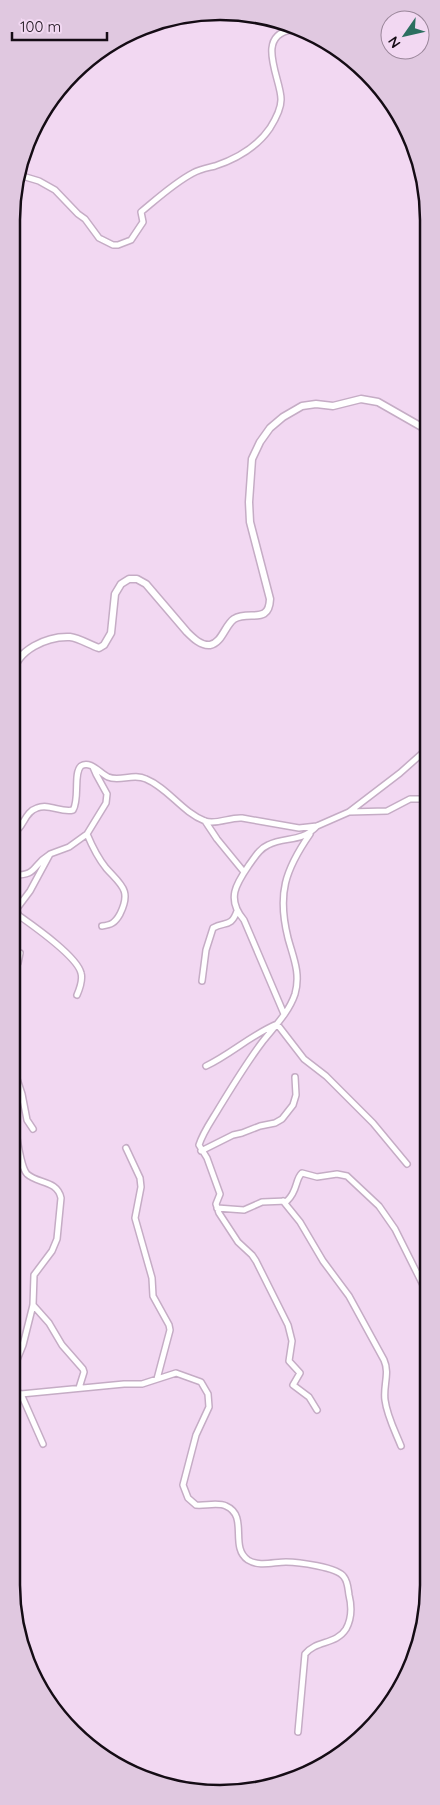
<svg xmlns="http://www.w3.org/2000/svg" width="440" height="1805" font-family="Quicksand,sans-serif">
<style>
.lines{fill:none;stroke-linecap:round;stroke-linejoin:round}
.minor-casing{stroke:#c5acc5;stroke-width:8}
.tertiary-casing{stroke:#c5acc5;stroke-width:9}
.minor{stroke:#fff;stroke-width:5}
.tertiary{stroke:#fff;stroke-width:6}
.rim{fill:none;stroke:#150c15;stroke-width:2.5}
</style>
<rect width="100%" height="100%" fill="#f2d8f2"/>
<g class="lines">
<g class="minor-casing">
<path id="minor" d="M 362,68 L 366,76 L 376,84
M 19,175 L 39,181 L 55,190 L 78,214 L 85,219 L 99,238 L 113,245 L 118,245 L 131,240 L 143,222 L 141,212 C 158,198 174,183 193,173 C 200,169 207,168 215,166 C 236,159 257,147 270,128 C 275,120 281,109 281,100 C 282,81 254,36 291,30 C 298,29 305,34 313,33
M 12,646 L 21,655
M 349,812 L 387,811 L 410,799 L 427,799
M 205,821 L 217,839 L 244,872
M 12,833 C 24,829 24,812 37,808 C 49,803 61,813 73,810 C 80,799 73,773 81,766 C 90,760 100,773 108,777 C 119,782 134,773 146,779 C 168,788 182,812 205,821 C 216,825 230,817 242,818 L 299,828 L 317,826 L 349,812 L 400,773 L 427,749
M 87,834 C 92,846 98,858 106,868 C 121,885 132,890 120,914 C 115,923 111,925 102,926
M 310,834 C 285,870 277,894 288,938 C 293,957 301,973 295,994 C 289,1012 275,1026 263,1041 C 247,1062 233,1085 219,1108 C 212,1120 203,1132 199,1145 L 207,1158 L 220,1194 L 216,1204 L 219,1213 L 238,1242 L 252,1255 L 256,1261 L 288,1325 L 292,1341 L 289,1361 L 300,1373 L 293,1385 L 309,1397 L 317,1410
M 12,875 C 38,876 31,866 49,855
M 12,915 L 30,891 L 50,854 L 69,847 L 87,834 L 106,803 L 107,794 L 96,774 L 93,767
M 18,915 C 32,925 77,956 81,973 C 83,980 80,988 77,995
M 12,924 L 16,921 L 18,914
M 12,968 L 18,963 L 20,953
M 202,981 L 206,950 L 213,928 C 225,921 231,928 237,911
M 284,1014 L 244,920 C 226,899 236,884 249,865 C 255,857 259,849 268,845 C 286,836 301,843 317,826
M 12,1064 L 22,1094 L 27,1120 L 33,1129
M 206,1066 C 231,1054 251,1035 277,1024 L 304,1059 L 326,1076 L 373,1123 L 407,1164
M 126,1148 L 140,1178 L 141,1187 L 135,1218 L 152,1278 L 153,1296 L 169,1325 L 170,1330 L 157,1379
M 201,1151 L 233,1135 L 242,1133 L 260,1126 L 275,1123 L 282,1119 L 293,1105 L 296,1095 L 295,1077
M 283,1201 L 300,1222 L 323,1261 L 349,1296 L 384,1360 C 390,1373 383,1386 385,1400 C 387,1416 395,1431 401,1446
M 217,1208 L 244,1210 L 262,1202 L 287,1201 C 298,1191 295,1179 302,1173 L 317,1177 L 337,1174 L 347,1176 L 379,1206 L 395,1229 L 424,1287 L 427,1299
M 33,1305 L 49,1323 L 62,1345 L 83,1369 L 84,1372 L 79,1388
M 12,1372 L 23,1345 L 33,1305 L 34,1275 L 52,1251 L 57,1239 L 61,1198 C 57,1180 38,1184 27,1174 C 19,1166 15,1121 12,1108
M 12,1389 L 21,1394 L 124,1384 L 142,1384 L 176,1373 L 201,1382 L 208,1394 L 209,1407 L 196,1435 L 183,1485 L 188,1498 L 196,1505 C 205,1506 218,1502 226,1506 C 249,1516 229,1547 248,1560 C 259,1567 274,1562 286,1562 C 297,1562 338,1567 344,1577 C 348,1582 348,1589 349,1595 C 352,1607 352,1618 346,1629 C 336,1645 316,1640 305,1654 L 298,1732
M 21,1394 L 43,1444"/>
</g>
<g class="tertiary-casing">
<path id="tertiary" d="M 12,747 L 15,728 L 13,674 C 16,650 47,636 70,637 C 79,638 90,645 99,648 L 104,645 L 111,633 L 115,594 L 121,584 L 129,579 L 137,579 L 146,584 L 187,632 C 193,638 201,646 210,645 C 222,643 225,625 234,619 C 249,610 269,625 270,599 L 250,522 L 249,502 L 252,459 L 260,442 L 270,428 L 283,417 L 302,406 L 316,404 L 333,406 L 361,399 L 378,402 L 427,430"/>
</g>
<use href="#minor" class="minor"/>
<use href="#tertiary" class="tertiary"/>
</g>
<path d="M0 0H440V1805H0ZM220 20H220A200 200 0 0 1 420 220V1585A200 200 0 0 1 220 1785H220A200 200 0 0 1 20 1585V220A200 200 0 0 1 220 20Z" fill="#e0c8e0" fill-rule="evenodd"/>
<path class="rim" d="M220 20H220A200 200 0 0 1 420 220V1585A200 200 0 0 1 220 1785H220A200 200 0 0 1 20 1585V220A200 200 0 0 1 220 20Z"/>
<g transform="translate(405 35) rotate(236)"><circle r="24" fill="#f2d8f2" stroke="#9a869a"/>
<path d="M0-4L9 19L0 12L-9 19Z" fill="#2c6f60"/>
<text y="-8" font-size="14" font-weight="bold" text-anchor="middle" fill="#150c15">N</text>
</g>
<path d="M12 32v8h95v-8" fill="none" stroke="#150c15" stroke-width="2.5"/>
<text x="20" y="32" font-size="15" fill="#150c15" stroke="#f2d8f2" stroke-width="4" paint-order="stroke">100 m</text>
</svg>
